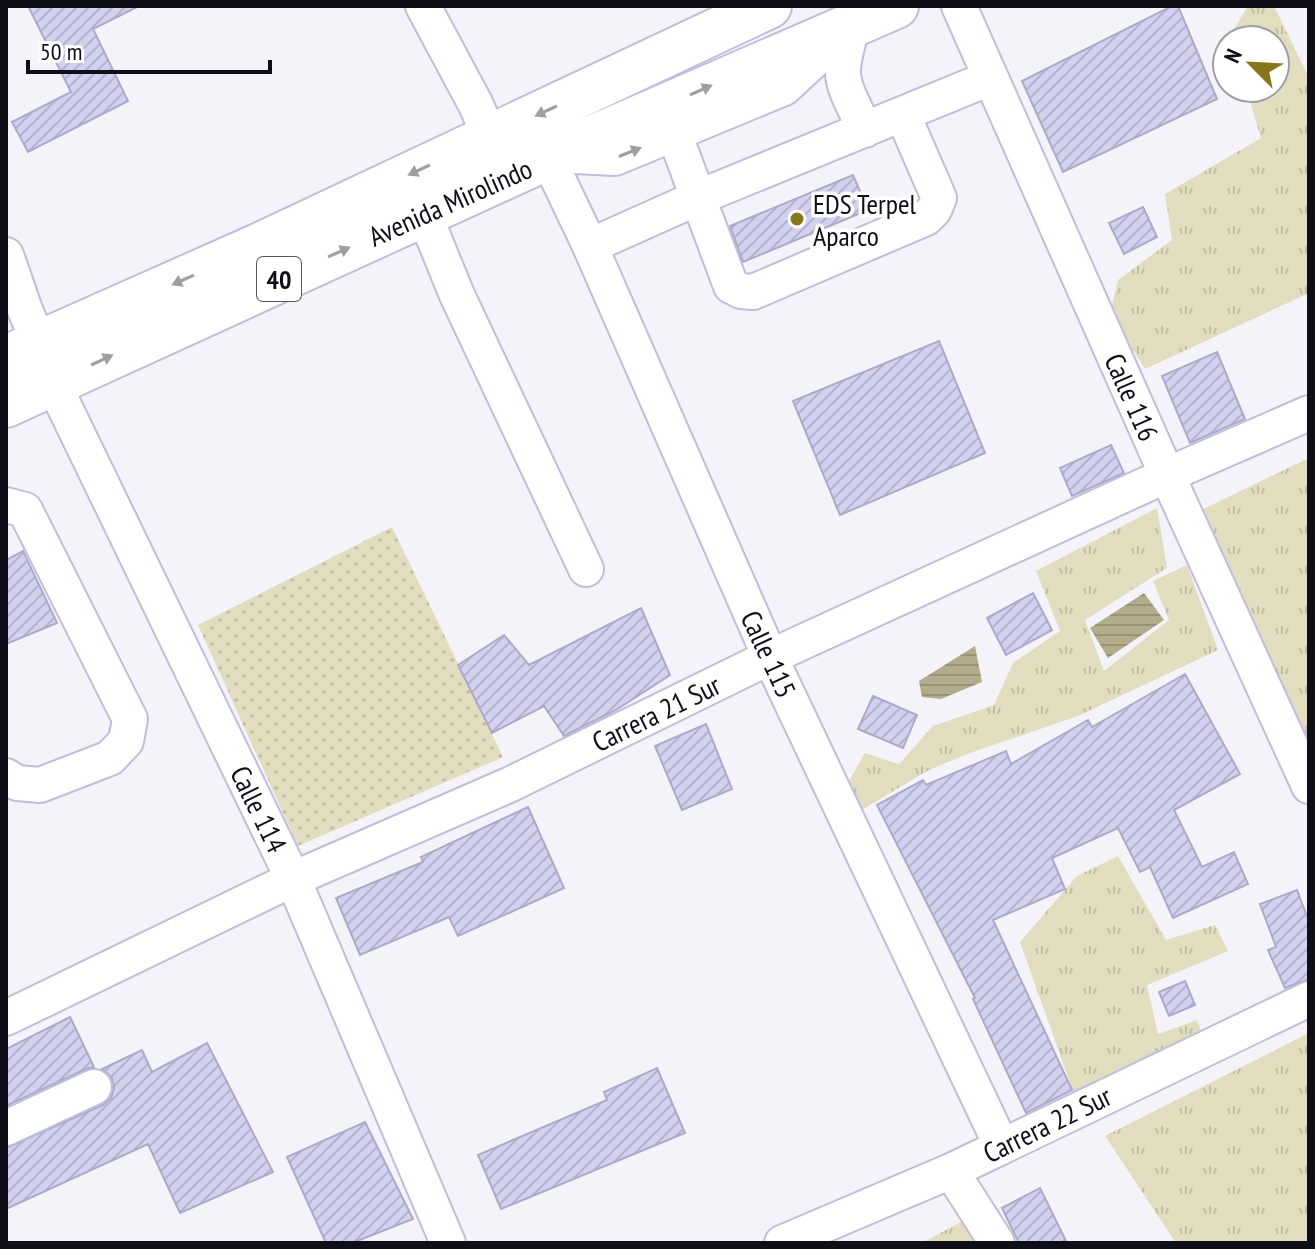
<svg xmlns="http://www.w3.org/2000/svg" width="1315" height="1249" font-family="'PT Sans Narrow',sans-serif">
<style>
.grass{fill:url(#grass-tufts)}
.park{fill:url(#park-dots)}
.water{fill:url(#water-rules)}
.building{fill:url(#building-hatch);stroke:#abaac8;stroke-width:2}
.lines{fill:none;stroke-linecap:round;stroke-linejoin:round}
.minor-casing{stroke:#bfbedc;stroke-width:38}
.major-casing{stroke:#bfbedc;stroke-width:48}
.minor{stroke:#fff;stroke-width:34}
.major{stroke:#fff;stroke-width:44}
.oneway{fill:#9f9fa3}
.poi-dot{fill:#87771b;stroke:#fff;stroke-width:3}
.labels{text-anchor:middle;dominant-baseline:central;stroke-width:7;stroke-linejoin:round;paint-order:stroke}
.shield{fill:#fff;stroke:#57565d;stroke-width:2}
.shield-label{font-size:26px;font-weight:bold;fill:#0f0e18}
.street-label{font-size:28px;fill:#0f0e18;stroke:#fff}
.poi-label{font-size:28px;fill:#0f0e18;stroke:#fff;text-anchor:start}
</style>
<defs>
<pattern id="grass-tufts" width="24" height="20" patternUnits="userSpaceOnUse" patternTransform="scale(2)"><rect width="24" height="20" fill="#e2ddbf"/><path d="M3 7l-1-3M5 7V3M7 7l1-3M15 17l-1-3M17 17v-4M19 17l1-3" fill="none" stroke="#c1bca3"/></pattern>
<pattern id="park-dots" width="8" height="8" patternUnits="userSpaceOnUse" patternTransform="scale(2)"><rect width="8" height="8" fill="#e2ddbf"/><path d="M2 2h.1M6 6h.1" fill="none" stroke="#c1bca3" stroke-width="1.8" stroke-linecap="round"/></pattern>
<pattern id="water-rules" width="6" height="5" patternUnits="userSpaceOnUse" patternTransform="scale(2)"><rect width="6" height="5" fill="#b2ac8a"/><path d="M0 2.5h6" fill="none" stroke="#989376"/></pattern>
<pattern id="building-hatch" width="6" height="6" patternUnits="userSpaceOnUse" patternTransform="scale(2)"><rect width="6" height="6" fill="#d2d2f0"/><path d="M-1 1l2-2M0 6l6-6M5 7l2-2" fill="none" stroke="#b3b3cd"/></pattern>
</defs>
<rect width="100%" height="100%" fill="#f3f3f9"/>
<path class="grass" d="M 1248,6 L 1274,6 L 1309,78 L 1309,293 L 1145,369 L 1110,313 L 1118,280 L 1172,240 L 1165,194 L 1261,138 L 1246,88 L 1275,88 L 1275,40 L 1231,40 L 1230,36 Z
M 1309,458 L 1309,749 L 1195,513 Z
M 1157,508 L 1167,568 L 1085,620 L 1104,671 L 1169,620 L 1153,581 L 1187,565 L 1218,650 L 1078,716 L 970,753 L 929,770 L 860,811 L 845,788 L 865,753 L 899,764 L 933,726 L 994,705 L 1013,663 L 1060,631 L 1036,571 Z
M 1118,856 L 1166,940 L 1215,925 L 1228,951 L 1147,985 L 1158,1034 L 1197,1020 L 1205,1043 L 1074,1094 L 1020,942 L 1077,876 Z
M 1309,1033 L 1309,1243 L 1176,1243 L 1105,1136 Z
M 988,1207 L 1006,1243 L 922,1243 Z"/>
<path class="park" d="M 392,527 L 503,757 L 298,846 L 198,625 Z"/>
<path class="water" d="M 1144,593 L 1164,620 L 1108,658 L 1090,628 Z
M 975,646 L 982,682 L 941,699 L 922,697 L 919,681 Z"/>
<path class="building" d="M 28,6 L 139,6 L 93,29 L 128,101 L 28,152 L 12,122 L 71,92 Z
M 1172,6 L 1178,6 L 1217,99 L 1063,172 L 1022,81 Z
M 853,175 L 868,210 L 743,262 L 730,226 Z
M 1143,207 L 1157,237 L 1124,254 L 1109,223 Z
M 939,341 L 985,453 L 840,515 L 793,401 Z
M 1217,352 L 1245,419 L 1190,443 L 1162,376 Z
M 1111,445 L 1124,473 L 1072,496 L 1060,468 Z
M 23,551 L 57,623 L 6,644 L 6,560 Z
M 1033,593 L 1052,630 L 1006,655 L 987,618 Z
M 641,608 L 670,675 L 616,710 L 564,736 L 544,706 L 492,733 L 458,665 L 504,635 L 529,665 Z
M 1185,674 L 1240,774 L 1174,810 L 1202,867 L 1234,852 L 1248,884 L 1173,918 L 1150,867 L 1140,872 L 1118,828 L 1052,858 L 1065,889 L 993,920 L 1072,1090 L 1026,1113 L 973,999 L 975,998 L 877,805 L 923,780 L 926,785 L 1006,751 L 1011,764 L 1088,720 L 1092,727 Z
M 873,696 L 917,715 L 903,748 L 858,729 Z
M 706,724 L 732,789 L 682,810 L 655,746 Z
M 528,807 L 564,888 L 458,936 L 449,917 L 360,955 L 336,898 L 423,862 L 421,857 Z
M 1297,890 L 1309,922 L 1309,979 L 1285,988 L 1268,950 L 1276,947 L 1260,904 Z
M 1185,981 L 1195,1005 L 1169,1016 L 1159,992 Z
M 70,1017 L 94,1067 L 86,1069 L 6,1106 L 6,1049 Z
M 207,1043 L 273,1172 L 180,1213 L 148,1144 L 6,1209 L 6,1148 L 103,1105 L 111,1098 L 114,1088 L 112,1078 L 102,1069 L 142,1050 L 152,1072 Z
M 657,1068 L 685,1133 L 501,1209 L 478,1155 L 607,1100 L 604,1092 Z
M 365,1122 L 413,1219 L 352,1243 L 326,1243 L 287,1157 Z
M 1040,1188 L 1067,1243 L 1019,1243 L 1002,1208 Z"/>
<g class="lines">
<g class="minor-casing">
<path id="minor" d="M 423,6 L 476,105 L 490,137
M 959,6 L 1167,475 L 1309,786
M 853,25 C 836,81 841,78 865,130
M 674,133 L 731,286 L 741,291 L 753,292 L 926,218 L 934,210 L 939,198 L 903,115
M 556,155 L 615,158 L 784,88 L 835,41
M 548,158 L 590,246 L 770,657 L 1001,1145
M 424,214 L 457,295 L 586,569
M 590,246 L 697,198 L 990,78
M 6,255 L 25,310 L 39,343
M 53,383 L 293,879 L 448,1243
M 6,505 L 25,510 L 130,719 L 126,741 L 110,758 L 40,785 L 17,783 L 6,776
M 6,1018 L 293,879 L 511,784 L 770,657 L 1167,475 L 1309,413
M 6,1128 L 94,1087
M 951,1171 L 997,1243
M 782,1243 L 951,1171 L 1309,999"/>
</g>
<g class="major-casing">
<path id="major" d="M 6,358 L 256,247 L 769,6
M 6,405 L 553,155 L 896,6"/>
</g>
<use href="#minor" class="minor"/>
<use href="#major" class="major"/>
</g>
<defs><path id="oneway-solid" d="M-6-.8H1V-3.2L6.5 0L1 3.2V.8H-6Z" transform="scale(2)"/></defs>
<g class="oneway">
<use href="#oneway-solid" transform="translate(701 90) rotate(-24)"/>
<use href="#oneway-solid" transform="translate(546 111) rotate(155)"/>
<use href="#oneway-solid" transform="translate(630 152) rotate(-22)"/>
<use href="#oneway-solid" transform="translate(419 170) rotate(155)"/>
<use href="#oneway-solid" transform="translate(339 252) rotate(-24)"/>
<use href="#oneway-solid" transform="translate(183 280) rotate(156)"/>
<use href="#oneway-solid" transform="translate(102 360) rotate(-25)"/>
</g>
<circle class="poi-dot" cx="797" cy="219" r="8"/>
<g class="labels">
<rect class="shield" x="257" y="257" width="44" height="44" rx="6"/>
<g class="shield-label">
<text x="279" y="279">40</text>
</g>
<g class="street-label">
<text transform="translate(450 202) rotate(-24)">Avenida Mirolindo</text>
<text transform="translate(1132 397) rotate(66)">Calle 116</text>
<text transform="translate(769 654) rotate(65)">Calle 115</text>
<text transform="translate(656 713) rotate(-26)">Carrera 21 Sur</text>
<text transform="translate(259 809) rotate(64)">Calle 114</text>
<text transform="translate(1047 1124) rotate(-26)">Carrera 22 Sur</text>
</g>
<g class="poi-label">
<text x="813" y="203">EDS Terpel<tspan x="813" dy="32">Aparco</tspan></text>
</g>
</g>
<rect width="1315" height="1249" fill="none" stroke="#0f0e18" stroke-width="16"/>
<g transform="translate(1251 64) rotate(294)"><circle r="38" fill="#ffffff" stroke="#9f9fa3" stroke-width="2"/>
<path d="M0-6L14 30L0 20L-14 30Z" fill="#87771b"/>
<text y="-12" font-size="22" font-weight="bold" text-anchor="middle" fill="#0f0e18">N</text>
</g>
<path d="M28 60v12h242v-12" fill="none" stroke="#0f0e18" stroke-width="4"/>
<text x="40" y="60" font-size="24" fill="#0f0e18" stroke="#ffffff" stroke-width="6" paint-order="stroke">50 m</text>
</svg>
